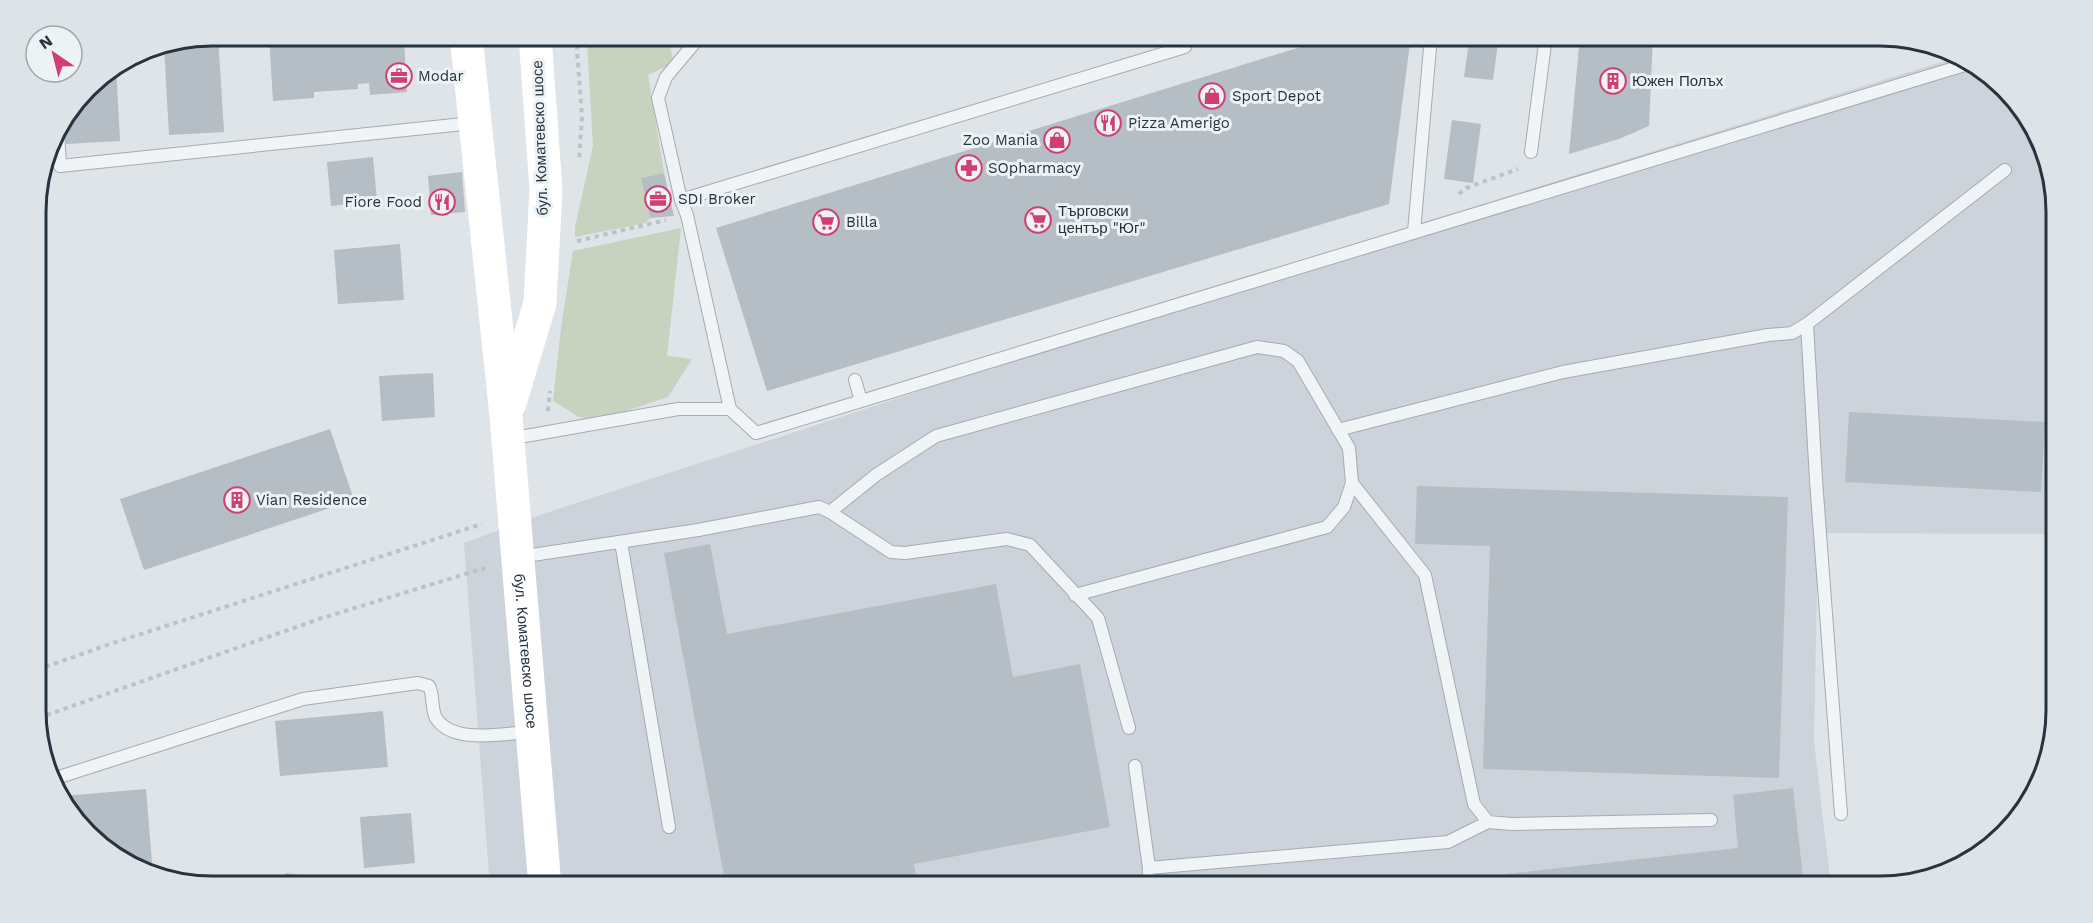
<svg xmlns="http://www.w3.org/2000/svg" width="2093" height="923" font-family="'Work Sans',sans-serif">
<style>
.built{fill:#ccd3da}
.green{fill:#c7d2bf}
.building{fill:#b5bec5}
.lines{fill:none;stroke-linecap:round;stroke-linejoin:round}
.lane-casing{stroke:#a3acb2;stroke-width:14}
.path{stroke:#bcc2c6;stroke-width:4;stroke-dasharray:4.5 4.5;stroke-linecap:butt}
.lane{stroke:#f1f4f6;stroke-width:12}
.secondary{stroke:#fff;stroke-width:33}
.labels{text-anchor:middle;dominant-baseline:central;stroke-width:6;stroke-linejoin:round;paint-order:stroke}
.poi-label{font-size:15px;fill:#27343f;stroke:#edf2f5;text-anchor:start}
.street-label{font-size:15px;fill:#27343f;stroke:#edf2f5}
.rim{fill:none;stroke:#27343f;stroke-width:3}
</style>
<rect width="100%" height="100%" fill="#dee4e8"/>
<path class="built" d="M 1958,57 L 2020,105 L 2055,189 L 2056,534 L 1818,533 L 1814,742 L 1831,887 L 490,887 L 464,543 L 546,513 L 838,418 L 1427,221 Z"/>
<path class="green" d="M 633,36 L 667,36 L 674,63 L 648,75 L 664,173 L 641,178 L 650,218 L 646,223 L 575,237 L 575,227 L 593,146 L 587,42 Z
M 681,228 L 667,356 L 692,359 L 668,397 L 599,420 L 579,417 L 553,401 L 561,328 L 573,251 Z"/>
<path class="building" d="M 213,36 L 218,36 L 224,132 L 169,135 L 164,46 Z
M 269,36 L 387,36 L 388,41 L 404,40 L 407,92 L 370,95 L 369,83 L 358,84 L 358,89 L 314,92 L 314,98 L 273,101 Z
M 1336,36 L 1411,36 L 1389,204 L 767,391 L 716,228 Z
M 1470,36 L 1499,36 L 1493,80 L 1464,77 Z
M 1580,36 L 1653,36 L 1649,126 L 1619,139 L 1569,154 Z
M 116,67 L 120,141 L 66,144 L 64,121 L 96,80 Z
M 1452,120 L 1481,124 L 1473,183 L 1444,179 Z
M 373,157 L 377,201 L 331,206 L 327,162 Z
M 462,172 L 465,212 L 431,215 L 428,176 Z
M 664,173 L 674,216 L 650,218 L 641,178 Z
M 400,244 L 404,300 L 338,304 L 334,250 Z
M 433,373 L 435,417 L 382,421 L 379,376 Z
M 1849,412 L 2045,422 L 2041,492 L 1845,482 Z
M 330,429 L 354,500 L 144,570 L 120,499 Z
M 1417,486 L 1788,497 L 1779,778 L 1483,769 L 1490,546 L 1415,544 Z
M 710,544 L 727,634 L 996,584 L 1013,677 L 1080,664 L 1110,827 L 914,864 L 918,887 L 726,887 L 664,553 Z
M 383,711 L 388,767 L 280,776 L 275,721 Z
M 1793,788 L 1804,887 L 1408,887 L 1408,885 L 1738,848 L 1733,795 Z
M 146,789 L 153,875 L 145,874 L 73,818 L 63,796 Z
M 411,813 L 415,863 L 364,868 L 360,817 Z
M 285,873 L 320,877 L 319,887 L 284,887 Z"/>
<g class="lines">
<g class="lane-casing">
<path id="lane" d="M 708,36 L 697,40 L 666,77 L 658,98 L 681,200 L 687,215 L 730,409
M 58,129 L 60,166 L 473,123
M 1531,152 L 1546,36
M 681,200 L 1185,47
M 1414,232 L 1431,36
M 1807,324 L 1816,480 L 1841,814
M 855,380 L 861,401
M 1338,430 L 1563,372 L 1768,335 L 1792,333 L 1807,324 L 2005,170
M 508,439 L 678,409 L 730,409 L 756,433 L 1968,64
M 1352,483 L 1425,575 L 1474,804 L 1488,822 L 1512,824 L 1711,820
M 830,512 L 876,475 L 936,436 L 1257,347 L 1284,351 L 1298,361 L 1349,448 L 1352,483 L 1344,507 L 1327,527 L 1075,595
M 621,542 L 669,827
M 519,557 L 698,530 L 819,507 L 830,512 L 891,552 L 905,553 L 1007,539 L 1030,545 L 1098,618 L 1129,728
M 1135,766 L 1149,868 L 1148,887
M 56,778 L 303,699 L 418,683 L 429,686 C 434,696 431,709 436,718 C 453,745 503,733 530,732
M 1149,868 L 1448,842 L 1488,822"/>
</g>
<path class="path" d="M 576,36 L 582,117 L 579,161
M 1459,194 L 1466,188 L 1518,169
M 577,241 L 666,220
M 548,411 L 550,391
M 37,670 L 110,644 L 482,524
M 38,718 L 319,619 L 485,568"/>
<use href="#lane" class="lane"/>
<g class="secondary">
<path id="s1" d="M 466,36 L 506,416 L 545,887"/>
<path d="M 510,403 L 540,303 L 546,190 L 535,36"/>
</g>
</g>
<defs>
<g id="office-ring" transform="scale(1.35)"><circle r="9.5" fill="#edf2f5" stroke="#d13f70" stroke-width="1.5"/><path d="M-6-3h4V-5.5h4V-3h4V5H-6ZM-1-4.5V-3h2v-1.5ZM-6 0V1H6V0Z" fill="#d13f70"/></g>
<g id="building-ring" transform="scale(1.35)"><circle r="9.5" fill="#edf2f5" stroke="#d13f70" stroke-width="1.5"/><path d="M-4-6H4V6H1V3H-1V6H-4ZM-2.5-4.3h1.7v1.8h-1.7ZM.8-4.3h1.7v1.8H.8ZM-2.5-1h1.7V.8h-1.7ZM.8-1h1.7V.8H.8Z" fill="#d13f70"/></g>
<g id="shop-ring" transform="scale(1.35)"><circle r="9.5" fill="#edf2f5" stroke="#d13f70" stroke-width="1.5"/><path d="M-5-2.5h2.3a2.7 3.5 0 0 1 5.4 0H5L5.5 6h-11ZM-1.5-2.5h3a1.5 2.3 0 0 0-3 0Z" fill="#d13f70"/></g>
<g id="restaurant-ring" transform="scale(1.35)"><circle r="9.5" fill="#edf2f5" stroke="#d13f70" stroke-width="1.5"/><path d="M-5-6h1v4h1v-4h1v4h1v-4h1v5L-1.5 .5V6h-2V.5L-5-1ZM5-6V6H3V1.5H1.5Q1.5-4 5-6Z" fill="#d13f70"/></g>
<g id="pharmacy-ring" transform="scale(1.35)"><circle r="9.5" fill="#edf2f5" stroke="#d13f70" stroke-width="1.5"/><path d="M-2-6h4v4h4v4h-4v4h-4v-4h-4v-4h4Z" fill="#d13f70"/></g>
<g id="supermarket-ring" transform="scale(1.35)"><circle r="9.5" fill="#edf2f5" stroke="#d13f70" stroke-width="1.5"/><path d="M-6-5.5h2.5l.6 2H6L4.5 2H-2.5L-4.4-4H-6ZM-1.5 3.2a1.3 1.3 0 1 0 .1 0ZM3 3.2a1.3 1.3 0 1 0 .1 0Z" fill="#d13f70"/></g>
</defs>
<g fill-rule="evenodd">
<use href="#office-ring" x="399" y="76"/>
<use href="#building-ring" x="1613" y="81"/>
<use href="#shop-ring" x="1212" y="96"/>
<use href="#restaurant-ring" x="1108" y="123"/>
<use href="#shop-ring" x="1057" y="140"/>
<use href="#pharmacy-ring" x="969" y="168"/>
<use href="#office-ring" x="658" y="199"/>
<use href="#restaurant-ring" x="442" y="202"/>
<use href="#supermarket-ring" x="1038" y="220"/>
<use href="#supermarket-ring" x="826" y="222"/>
<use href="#building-ring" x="237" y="500"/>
</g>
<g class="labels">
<g class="poi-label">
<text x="418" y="76">Modar</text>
<text x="1632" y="81">Южен Полъх</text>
<text x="1232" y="96">Sport Depot</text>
<text x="1128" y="123">Pizza Amerigo</text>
<text x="1038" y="140" text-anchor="end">Zoo Mania</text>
<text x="988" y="168">SOpharmacy</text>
<text x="678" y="199">SDI Broker</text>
<text x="422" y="202" text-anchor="end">Fiore Food</text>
<text x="1058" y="211">Търговски<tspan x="1058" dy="17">център "Юг"</tspan></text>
<text x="846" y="222">Billa</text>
<text x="256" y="500">Vian Residence</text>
</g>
<g class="street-label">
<text transform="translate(540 138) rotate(-92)">бул. Коматевско шосе</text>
<text stroke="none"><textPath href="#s1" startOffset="618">бул. Коматевско шосе</textPath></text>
</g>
</g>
<path d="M0 0H2093V923H0ZM212 46H1880A166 166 0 0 1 2046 212V710A166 166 0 0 1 1880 876H212A166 166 0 0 1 46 710V212A166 166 0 0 1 212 46Z" fill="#dde3e6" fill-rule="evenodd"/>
<path class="rim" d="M212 46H1880A166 166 0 0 1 2046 212V710A166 166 0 0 1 1880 876H212A166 166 0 0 1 46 710V212A166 166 0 0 1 212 46Z"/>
<g transform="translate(54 54) rotate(325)"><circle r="28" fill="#edf2f5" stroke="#9ea6ac" stroke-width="1.5"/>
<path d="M0-4.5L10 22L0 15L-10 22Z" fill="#d13f70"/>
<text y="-9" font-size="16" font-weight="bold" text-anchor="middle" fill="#27343f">N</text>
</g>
</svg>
